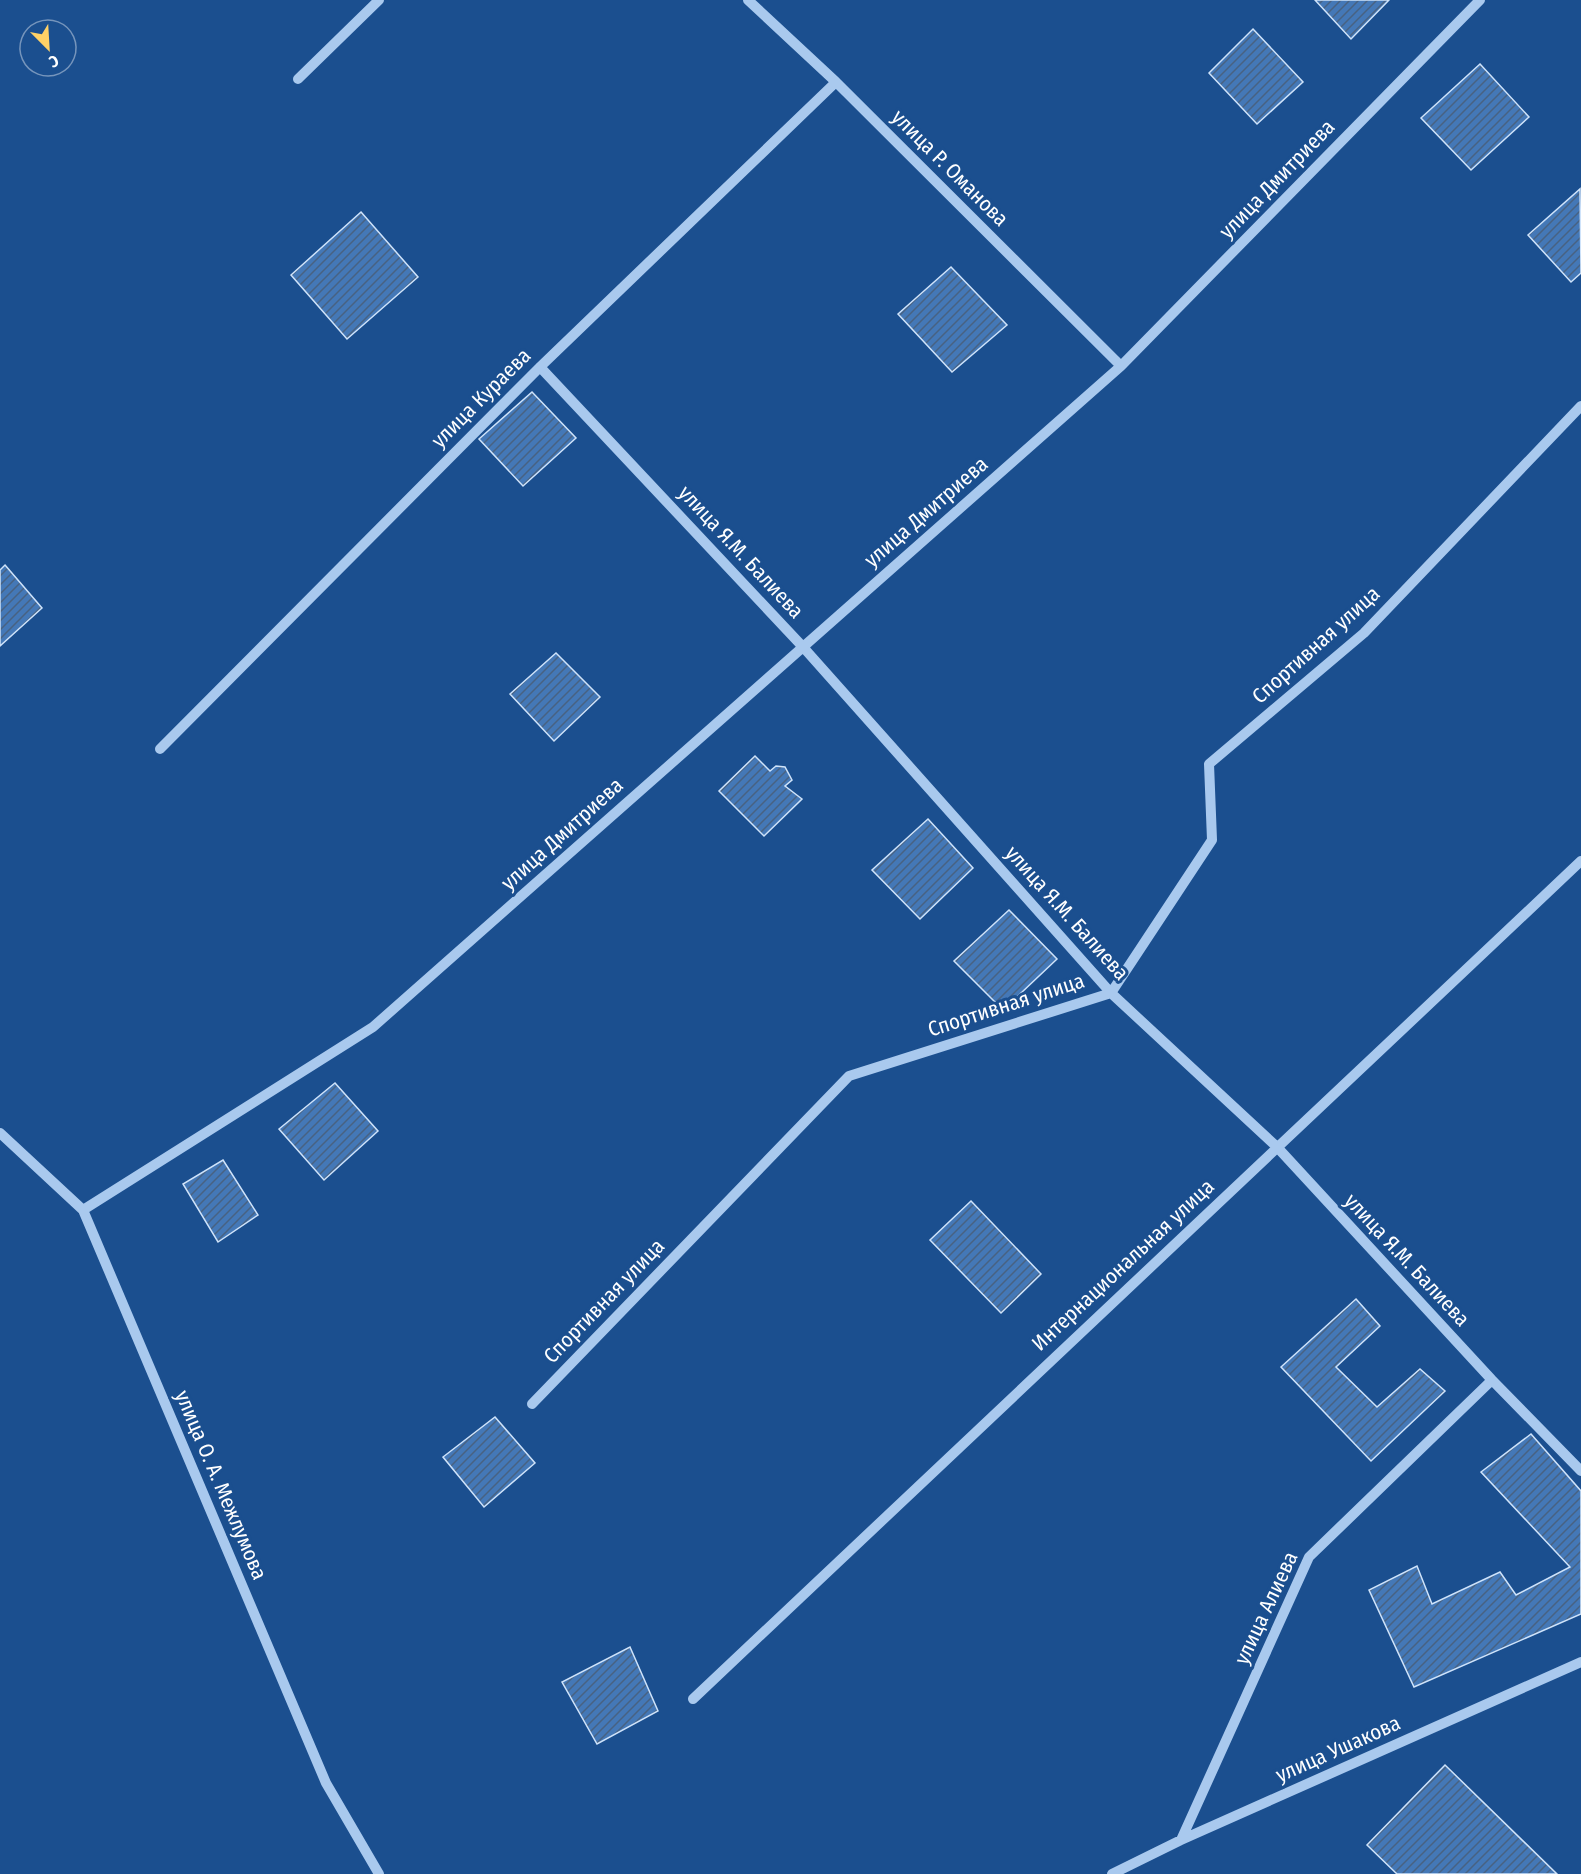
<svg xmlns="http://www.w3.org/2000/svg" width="1581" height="1874" font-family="'Fira Sans Condensed',sans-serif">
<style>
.building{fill:url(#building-hatch);stroke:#cfe3fa;stroke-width:1.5}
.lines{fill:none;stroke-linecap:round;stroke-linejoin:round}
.minor{stroke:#a9c9ee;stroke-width:10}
.labels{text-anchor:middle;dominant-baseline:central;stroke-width:6;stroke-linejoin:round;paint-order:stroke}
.street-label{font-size:21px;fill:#fff;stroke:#1b4f8f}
</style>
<defs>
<pattern id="building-hatch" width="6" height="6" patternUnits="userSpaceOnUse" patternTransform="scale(1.5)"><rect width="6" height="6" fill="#4478b7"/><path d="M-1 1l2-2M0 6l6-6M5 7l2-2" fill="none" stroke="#486282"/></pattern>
</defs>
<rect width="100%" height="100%" fill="#1b4f8f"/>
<path class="building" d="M 1315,0 L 1389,0 L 1351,39 Z
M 1253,29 L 1303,82 L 1257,124 L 1209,73 Z
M 1480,64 L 1529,117 L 1471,170 L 1421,118 Z
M 1580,189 L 1581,273 L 1571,282 L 1528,235 Z
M 361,212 L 418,277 L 347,339 L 291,275 Z
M 951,267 L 1007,325 L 952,372 L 898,314 Z
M 532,392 L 576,438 L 523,486 L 479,439 Z
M 5,565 L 42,608 L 0,646 L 0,570 Z
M 556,653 L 600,697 L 554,741 L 510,694 Z
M 755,756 L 770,771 L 776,766 L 785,767 L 792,780 L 785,786 L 802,799 L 764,836 L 719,791 Z
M 928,819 L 973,868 L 920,919 L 872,870 Z
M 1009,910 L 1057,959 L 1003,1010 L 954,961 Z
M 335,1083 L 378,1131 L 324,1180 L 279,1129 Z
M 223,1160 L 258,1215 L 218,1242 L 183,1184 Z
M 971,1201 L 1041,1274 L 1001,1313 L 930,1240 Z
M 1356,1299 L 1380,1326 L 1336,1367 L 1377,1407 L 1420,1369 L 1445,1391 L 1371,1461 L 1281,1367 Z
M 495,1417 L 535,1463 L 484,1507 L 443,1457 Z
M 1531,1434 L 1581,1491 L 1581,1614 L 1414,1687 L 1369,1590 L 1417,1566 L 1432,1604 L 1500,1572 L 1516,1595 L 1570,1567 L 1481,1472 Z
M 630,1647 L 658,1711 L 597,1744 L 562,1682 Z
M 1445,1765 L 1557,1874 L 1397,1874 L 1367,1845 Z"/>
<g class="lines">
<path class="minor" d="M 748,0 L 836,82 L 1121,366
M 298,79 L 379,0
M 540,367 L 803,647 L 1111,993 L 1277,1147 L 1492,1380 L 1581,1471
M 160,749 L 540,367 L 836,82
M 0,1133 L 83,1210 L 326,1783 L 379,1874
M 83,1210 L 373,1027 L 1121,366 L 1480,0
M 532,1404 L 849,1076 L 1111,993 L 1212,840 L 1209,764 L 1364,633 L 1581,406
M 693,1699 L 1581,861
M 1181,1840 L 1309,1557 L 1492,1380
M 1112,1874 L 1181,1840 L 1581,1662"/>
</g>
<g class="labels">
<g class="street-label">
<text transform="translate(950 168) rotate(45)">улица Р. Оманова</text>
<text transform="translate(1277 179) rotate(-46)">улица Дмитриева</text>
<text transform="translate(481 398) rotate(-45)">улица Кураева</text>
<text transform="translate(926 512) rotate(-41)">улица Дмитриева</text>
<text transform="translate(741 552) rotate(47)">улица Я.М. Балиева</text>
<text transform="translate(1316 645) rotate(-42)">Спортивная улица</text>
<text transform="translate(562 834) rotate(-42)">улица Дмитриева</text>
<text transform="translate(1067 913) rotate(48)">улица Я.М. Балиева</text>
<text transform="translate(1006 1005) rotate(-18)">Спортивная улица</text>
<text transform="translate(1407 1260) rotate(47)">улица Я.М. Балиева</text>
<text transform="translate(1123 1265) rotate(-43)">Интернациональная улица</text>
<text transform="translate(604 1301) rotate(-46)">Спортивная улица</text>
<text transform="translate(221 1485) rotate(67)">улица О. А. Межлумова</text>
<text transform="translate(1266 1608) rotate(-65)">улица Алиева</text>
<text transform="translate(1338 1749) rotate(-24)">улица Ушакова</text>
</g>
</g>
<g transform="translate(48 48) rotate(156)"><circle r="28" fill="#1b4f8f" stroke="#7695bc" stroke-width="1.5"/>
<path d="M0-4.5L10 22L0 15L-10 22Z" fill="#ffd166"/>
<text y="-9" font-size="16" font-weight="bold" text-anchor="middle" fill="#ffffff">С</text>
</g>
</svg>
